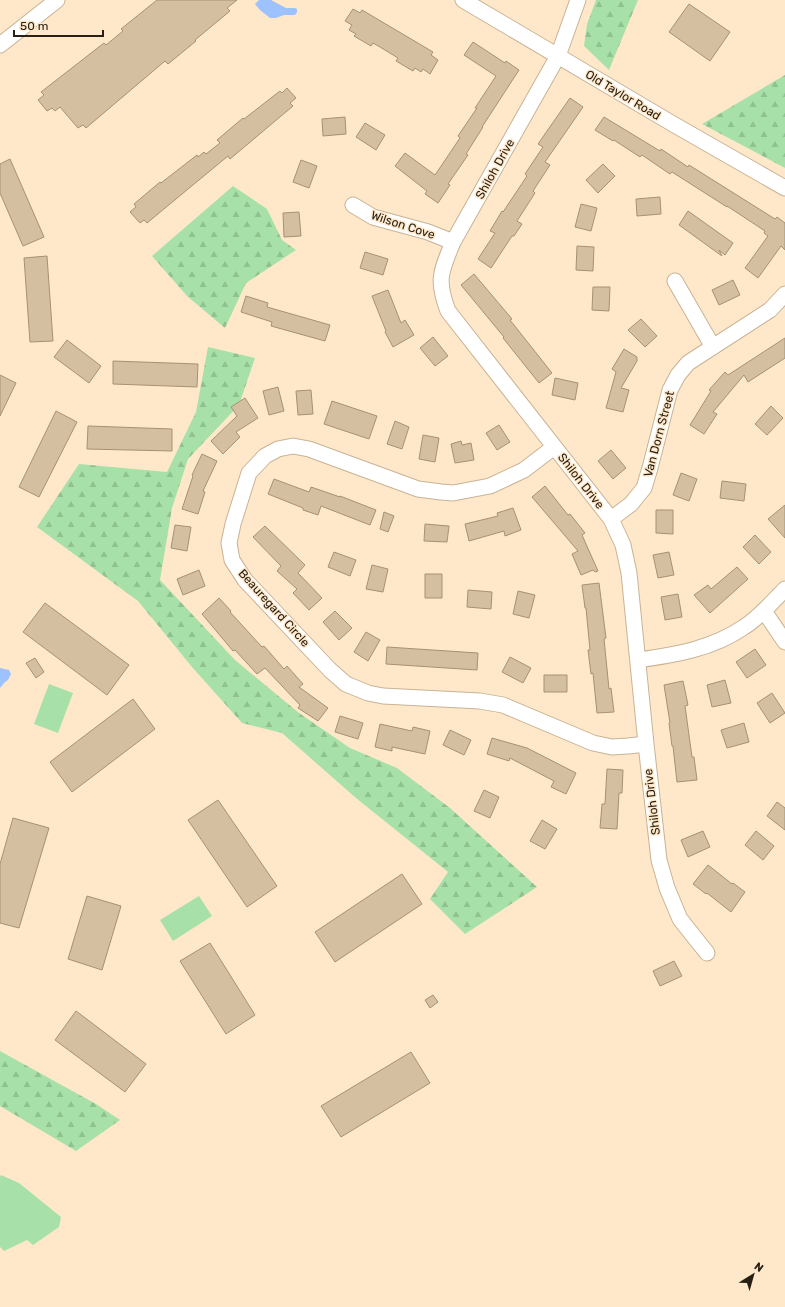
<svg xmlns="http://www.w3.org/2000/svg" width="785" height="1307" font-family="Rubik,sans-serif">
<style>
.green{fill:#a7e1a9}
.forest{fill:url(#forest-firs)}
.water{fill:#9ec1ff}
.building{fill:#d4bfa1;stroke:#a59174}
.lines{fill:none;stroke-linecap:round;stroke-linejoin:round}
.minor-casing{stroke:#c8b395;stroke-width:17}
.minor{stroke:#fff;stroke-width:15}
.labels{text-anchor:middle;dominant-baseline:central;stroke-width:3;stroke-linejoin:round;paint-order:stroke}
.street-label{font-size:12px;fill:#282015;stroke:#fee8c9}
</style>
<defs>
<pattern id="forest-firs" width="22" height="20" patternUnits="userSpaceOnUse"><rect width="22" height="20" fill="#a7e1a9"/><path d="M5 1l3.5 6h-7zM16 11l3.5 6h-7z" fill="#90c191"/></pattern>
</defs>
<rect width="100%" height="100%" fill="#fee8c9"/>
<path class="green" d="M 49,684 L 73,693 L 58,733 L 34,724 Z
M 199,896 L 212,916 L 173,941 L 160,920 Z
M 1,1175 L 19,1183 L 61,1217 L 59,1227 L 33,1245 L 27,1240 L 4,1251 L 0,1247 L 0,1177 Z"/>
<path class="forest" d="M 596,0 L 638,0 L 609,70 L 584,46 L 587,24 Z
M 785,75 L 785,168 L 702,124 Z
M 233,186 L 267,209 L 282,240 L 296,250 L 246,283 L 225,328 L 187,296 L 152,256 Z
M 208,347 L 255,358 L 239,405 L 188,459 L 172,508 L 160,580 L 235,660 L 299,713 L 350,748 L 397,768 L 450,808 L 537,887 L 465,934 L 430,899 L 448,872 L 356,798 L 282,733 L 242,723 L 192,667 L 138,601 L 37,527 L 79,464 L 167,472 L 196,412 Z
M 0,1051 L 96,1104 L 120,1120 L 76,1151 L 0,1106 Z"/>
<path class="water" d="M 259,0 L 271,0 L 286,8 L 295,8 L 297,9 L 297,12 L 295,15 L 284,15 L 276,18 L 270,18 L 260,10 L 255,4 Z
M 0,668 L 9,670 L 11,674 L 8,680 L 5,682 L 0,688 Z"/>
<path class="building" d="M 157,0 L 237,0 L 227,8 L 230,11 L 195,40 L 196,41 L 168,64 L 165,61 L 86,128 L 83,125 L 78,128 L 60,107 L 55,111 L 52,108 L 47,111 L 38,100 L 44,95 L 41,92 L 104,43 L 106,45 L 123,31 L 121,29 Z
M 689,4 L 730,32 L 710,61 L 669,32 Z
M 353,9 L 360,13 L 362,10 L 433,52 L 431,55 L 438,60 L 430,74 L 423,69 L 421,72 L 415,68 L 413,71 L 396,61 L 398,58 L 380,47 L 373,43 L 371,46 L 354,36 L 356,34 L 349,30 L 352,25 L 345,21 Z
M 473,42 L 505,63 L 506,61 L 519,70 L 482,127 L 483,127 L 466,154 L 468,155 L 448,184 L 450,185 L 438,203 L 425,194 L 427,191 L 395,166 L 405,153 L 435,175 L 460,138 L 458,136 L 477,108 L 475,108 L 496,76 L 464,55 Z
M 287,88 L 296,98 L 290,103 L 293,106 L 230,159 L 228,156 L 147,223 L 144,220 L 140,223 L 130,212 L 136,207 L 134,204 L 160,182 L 161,183 L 197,155 L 198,157 L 204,152 L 206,154 L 220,143 L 217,140 L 243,118 L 244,119 L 280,91 L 282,93 Z
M 570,98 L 583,107 L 545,162 L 550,165 L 533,191 L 535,193 L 517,221 L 522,224 L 514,236 L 512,236 L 491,268 L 478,259 L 495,233 L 490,231 L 502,211 L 503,212 L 527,176 L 525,174 L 543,147 L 538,144 Z
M 345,117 L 346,134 L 323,136 L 322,119 Z
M 604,117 L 660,151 L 661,149 L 688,167 L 689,165 L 775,219 L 777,217 L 785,223 L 785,250 L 781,246 L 758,278 L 745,268 L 768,236 L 764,233 L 765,231 L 727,206 L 727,207 L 672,172 L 670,174 L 642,155 L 640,157 L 614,140 L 613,141 L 595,130 Z
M 365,123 L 385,135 L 376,150 L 356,137 Z
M 10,159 L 44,237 L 23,246 L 0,193 L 0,164 Z
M 301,160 L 317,166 L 309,188 L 293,182 Z
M 603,164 L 615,176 L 598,193 L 586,180 Z
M 660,197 L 661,214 L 637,216 L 636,199 Z
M 581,204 L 597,208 L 591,231 L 575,227 Z
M 688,211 L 733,243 L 725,255 L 719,250 L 722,256 L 679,225 Z
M 299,212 L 301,236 L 284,237 L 283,213 Z
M 577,246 L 594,247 L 593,271 L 576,270 Z
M 365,252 L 388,259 L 383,275 L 360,268 Z
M 47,256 L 53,341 L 30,342 L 24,258 Z
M 474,274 L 512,319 L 510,320 L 552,373 L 539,383 L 503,338 L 504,337 L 461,285 Z
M 733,280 L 740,295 L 719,305 L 712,290 Z
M 593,287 L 610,287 L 609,311 L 592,310 Z
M 388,290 L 401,323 L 405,320 L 414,335 L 393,347 L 385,332 L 386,331 L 372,296 Z
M 246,296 L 268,303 L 267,307 L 330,325 L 325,341 L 271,326 L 272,322 L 241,312 Z
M 641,319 L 657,336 L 645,347 L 628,330 Z
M 433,337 L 448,356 L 435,366 L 420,348 Z
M 785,338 L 785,358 L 748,382 L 744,375 L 713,412 L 717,414 L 704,434 L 690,425 L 711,391 L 709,390 L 725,372 L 728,375 Z
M 67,340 L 101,366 L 89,383 L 54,357 Z
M 624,349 L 637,357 L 637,361 L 621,388 L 629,390 L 623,412 L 606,408 L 616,372 L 612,369 Z
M 113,361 L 198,364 L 197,387 L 113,384 Z
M 0,375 L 16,383 L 0,416 Z
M 555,378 L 578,383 L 575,400 L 552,395 Z
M 278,387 L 284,411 L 269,415 L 263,391 Z
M 311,390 L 313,414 L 298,415 L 296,391 Z
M 245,398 L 258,418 L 236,432 L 240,437 L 223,454 L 211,441 L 237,416 L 231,407 Z
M 332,401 L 377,416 L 369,439 L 324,424 Z
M 771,406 L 783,418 L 767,435 L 755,424 Z
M 56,411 L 77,422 L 39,497 L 19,487 Z
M 395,421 L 409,427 L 402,449 L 387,444 Z
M 499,425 L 510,442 L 497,450 L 486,433 Z
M 88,426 L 172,429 L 172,451 L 87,449 Z
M 423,435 L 439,438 L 435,462 L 419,459 Z
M 461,441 L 462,445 L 471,443 L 474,460 L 455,463 L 451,444 Z
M 611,450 L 626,468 L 613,479 L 598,461 Z
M 202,454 L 217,461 L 203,491 L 205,492 L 198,514 L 182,509 L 193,476 L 192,475 Z
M 681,473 L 697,479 L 689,501 L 673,495 Z
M 274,479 L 309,492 L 311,487 L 340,497 L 340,496 L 376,510 L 370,525 L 321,506 L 318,515 L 303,510 L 303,508 L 268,494 Z
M 722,481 L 746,484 L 744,501 L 720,498 Z
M 545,486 L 568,515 L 570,514 L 585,533 L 582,535 L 598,571 L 595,572 L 593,570 L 581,575 L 572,554 L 578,551 L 532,497 Z
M 785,505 L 785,538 L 768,519 Z
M 513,508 L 521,530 L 505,536 L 504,531 L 469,541 L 465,524 L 498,516 L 497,513 Z
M 656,510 L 673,510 L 673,534 L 656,533 Z
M 384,512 L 394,516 L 388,532 L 380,529 Z
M 425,524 L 449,526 L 447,542 L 424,541 Z
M 175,525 L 191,527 L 187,551 L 171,548 Z
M 265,526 L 305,565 L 298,573 L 322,598 L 309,610 L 293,593 L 297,589 L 277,571 L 281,566 L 253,537 Z
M 755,535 L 771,552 L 759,564 L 743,547 Z
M 334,552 L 356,560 L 350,576 L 328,567 Z
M 669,552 L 674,575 L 658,578 L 653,555 Z
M 372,565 L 388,569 L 383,592 L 366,589 Z
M 737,567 L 748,579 L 710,613 L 694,595 L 708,585 L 711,589 Z
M 199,570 L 205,586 L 183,595 L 177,579 Z
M 425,574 L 442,574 L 442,598 L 425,598 Z
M 599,583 L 606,638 L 604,639 L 609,689 L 611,688 L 614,712 L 597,713 L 593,673 L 591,674 L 588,650 L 590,650 L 586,608 L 585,608 L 582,585 Z
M 468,590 L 492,592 L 491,609 L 467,607 Z
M 518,591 L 535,595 L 529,618 L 513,614 Z
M 678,594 L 682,617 L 665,620 L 661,597 Z
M 219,598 L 231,611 L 230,612 L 262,647 L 264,646 L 284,669 L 287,666 L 303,684 L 299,687 L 328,708 L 318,721 L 298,708 L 300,705 L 265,668 L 257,674 L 235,650 L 233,651 L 202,614 Z
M 45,603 L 129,665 L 107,695 L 23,632 Z
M 335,611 L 352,628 L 339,640 L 323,622 Z
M 366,632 L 380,640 L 368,661 L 354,652 Z
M 387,647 L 478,653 L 477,670 L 386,664 Z
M 755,649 L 766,665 L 747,678 L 736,662 Z
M 510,657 L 531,668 L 523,683 L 502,672 Z
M 35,658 L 44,672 L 36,678 L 26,663 Z
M 544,675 L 567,675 L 567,692 L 544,692 Z
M 725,680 L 731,703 L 712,707 L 707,685 Z
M 683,681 L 688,705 L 685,706 L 692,757 L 694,757 L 697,780 L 677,782 L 673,746 L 672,746 L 669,723 L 670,723 L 664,685 Z
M 772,693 L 785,713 L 770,723 L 757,703 Z
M 133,699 L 155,729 L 72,792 L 50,762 Z
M 340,716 L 363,723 L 358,739 L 335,732 Z
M 744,723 L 749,742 L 727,748 L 721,730 Z
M 380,724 L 412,731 L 413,727 L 430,731 L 425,754 L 392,747 L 392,751 L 375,747 Z
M 450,730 L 471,740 L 464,755 L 443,745 Z
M 492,738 L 527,748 L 576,773 L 566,794 L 551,787 L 554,781 L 510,758 L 509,761 L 487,754 Z
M 607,769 L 623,770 L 622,793 L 619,793 L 617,829 L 600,828 L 602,804 L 605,804 Z
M 484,790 L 499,797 L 490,818 L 474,811 Z
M 218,800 L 277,886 L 247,907 L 188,820 Z
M 777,802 L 785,808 L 785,830 L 767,816 Z
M 13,818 L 49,828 L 19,928 L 0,923 L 0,864 Z
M 542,820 L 557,829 L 545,849 L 530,841 Z
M 703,831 L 710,847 L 688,857 L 681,840 Z
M 756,831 L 774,846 L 763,860 L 745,845 Z
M 708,865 L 732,884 L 733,883 L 745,892 L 731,912 L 707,893 L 706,894 L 693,884 Z
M 402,874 L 422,904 L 335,962 L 315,932 Z
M 87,896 L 121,906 L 102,970 L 68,959 Z
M 210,943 L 255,1015 L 226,1034 L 180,961 Z
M 674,961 L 682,976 L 660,986 L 653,971 Z
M 433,995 L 438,1002 L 430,1008 L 425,1000 Z
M 76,1011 L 146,1064 L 125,1092 L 55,1040 Z
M 411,1052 L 430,1083 L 341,1137 L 321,1106 Z"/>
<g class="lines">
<g class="minor-casing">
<path id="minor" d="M 463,0 L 673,124 L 785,188
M 578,0 L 558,56 L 453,242 C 441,271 436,280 448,311 L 611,519 L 623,545 L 629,573 L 646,744 L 659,860 L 667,888 L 680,919 L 707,953
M 0,45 L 57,0
M 353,205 L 373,217 L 428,232 L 453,242
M 675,281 L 713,347
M 554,447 L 524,470 L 490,486 L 453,493 L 441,492 L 418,489 L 309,449 L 293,446 L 278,449 L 265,456 L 249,473 L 233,524 L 229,543 L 232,560 L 245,580 L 330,670 L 346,684 L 368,693 L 383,696 L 480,701 L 503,705 L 593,743 L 612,747 L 628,746 L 646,744
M 611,519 L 631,504 L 644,488 L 650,468 L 670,390 L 678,375 L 688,363 L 770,310 L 785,294
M 764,611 L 785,642
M 638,660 C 675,655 712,649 744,627 C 760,617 772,602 785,589"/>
</g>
<use href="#minor" class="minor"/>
</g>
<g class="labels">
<g class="street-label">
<text transform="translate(623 95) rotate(31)">Old Taylor Road</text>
<text transform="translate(495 169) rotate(-61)">Shiloh Drive</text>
<text transform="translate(403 225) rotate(18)">Wilson Cove</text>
<text transform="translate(659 434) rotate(-75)">Van Dorn Street</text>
<text transform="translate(581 481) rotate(52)">Shiloh Drive</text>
<text transform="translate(274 608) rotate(48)">Beauregard Circle</text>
<text transform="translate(652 802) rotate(-97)">Shiloh Drive</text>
</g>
</g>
<g transform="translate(753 1275) rotate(37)" stroke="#fee8c9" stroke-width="3" paint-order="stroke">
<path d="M0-3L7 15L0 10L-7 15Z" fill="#282015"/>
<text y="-6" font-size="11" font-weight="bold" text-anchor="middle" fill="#282015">N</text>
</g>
<path d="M14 30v6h89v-6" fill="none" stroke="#282015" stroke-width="2"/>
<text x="20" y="30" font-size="12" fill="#282015" stroke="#fee8c9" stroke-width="3" paint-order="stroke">50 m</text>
</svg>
